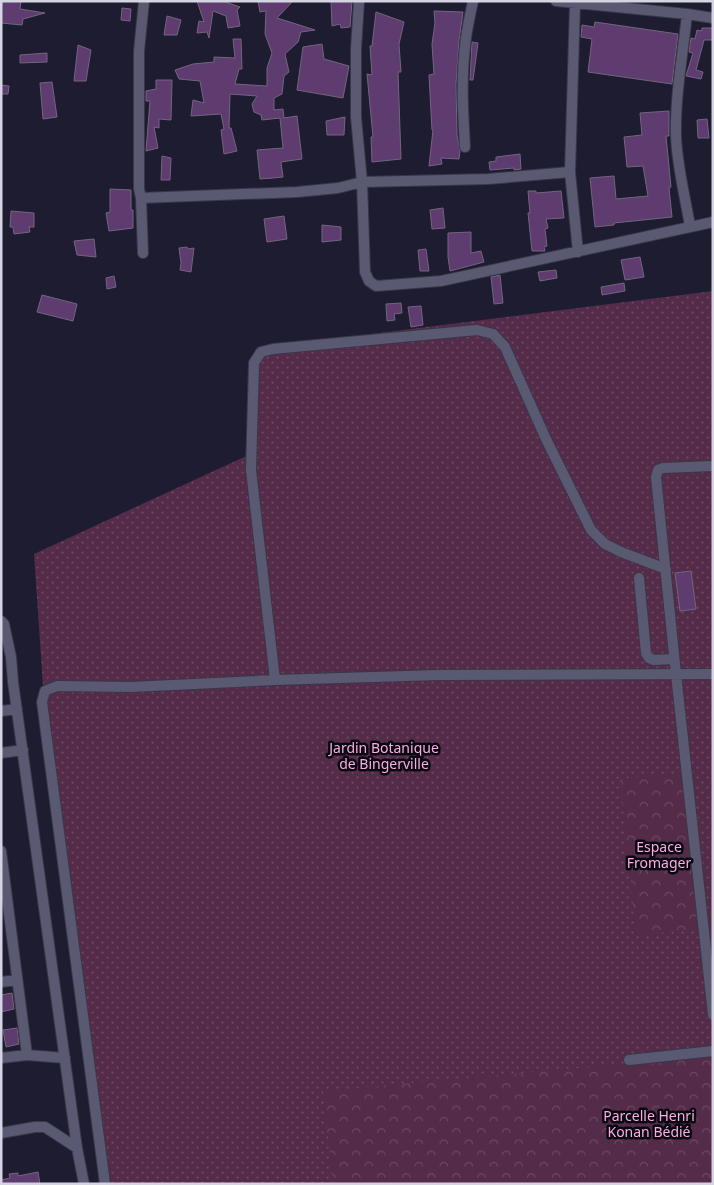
<svg xmlns="http://www.w3.org/2000/svg" width="714" height="1185" font-family="'Noto Sans',sans-serif">
<style>
.grass{fill:url(#grass-dots)}
.forest{fill:url(#forest-crowns)}
.building{fill:#5e3c70;stroke:#73657c}
.lines{fill:none;stroke-linecap:round;stroke-linejoin:round}
.minor-casing{stroke:#393749;stroke-width:12}
.minor{stroke:#5a5972;stroke-width:10}
.labels{text-anchor:middle;dominant-baseline:central;stroke-width:5;stroke-linejoin:round;paint-order:stroke}
.park-label{font-size:14px;fill:#ffaae4;stroke:#080811}
</style>
<defs>
<pattern id="grass-dots" width="8" height="8" patternUnits="userSpaceOnUse" patternTransform="scale(1.25)"><rect width="8" height="8" fill="#542b48"/><path d="M2 2h.1M6 6h.1" fill="none" stroke="#6c4962" stroke-width="1.8" stroke-linecap="round"/></pattern>
<pattern id="forest-crowns" width="20" height="18" patternUnits="userSpaceOnUse" patternTransform="scale(1.25)"><rect width="20" height="18" fill="#542b48"/><path d="M2 6a3 3 0 1 1 6 0M12 15a3 3 0 1 1 6 0" fill="none" stroke="#6c4962"/></pattern>
</defs>
<rect width="100%" height="100%" fill="#1e1c31"/>
<path class="grass" d="M 713,291 L 713,1184 L 108,1184 L 43,686 L 34,554 L 257,451 L 259,348 Z"/>
<path class="forest" d="M 682,773 L 698,929 L 636,935 L 620,779 Z
M 713,1056 L 713,1184 L 333,1184 L 323,1091 Z"/>
<path class="building" d="M 3,1 L 21,1 L 20,9 L 45,13 L 23,19 L 22,25 L 1,23 L 1,5 Z
M 197,1 L 222,1 L 240,7 L 237,10 L 240,26 L 228,28 L 226,16 L 213,11 L 209,38 L 207,32 L 197,33 L 199,21 L 204,22 Z
M 258,1 L 293,1 L 277,18 L 315,30 L 301,32 L 298,42 L 285,54 L 289,72 L 284,76 L 282,94 L 274,98 L 274,110 L 283,109 L 284,118 L 297,116 L 302,159 L 281,162 L 283,177 L 273,178 L 260,179 L 257,150 L 283,148 L 280,118 L 262,120 L 261,115 L 254,112 L 252,104 L 257,96 L 230,94 L 229,128 L 231,128 L 237,151 L 224,154 L 221,130 L 224,129 L 221,114 L 191,116 L 193,100 L 204,103 L 200,81 L 179,79 L 175,70 L 193,64 L 214,62 L 214,57 L 235,58 L 233,39 L 241,39 L 242,69 L 239,69 L 235,84 L 267,86 L 267,68 L 272,53 L 265,34 L 266,11 L 260,12 Z
M 331,1 L 352,1 L 350,27 L 341,28 L 340,24 L 332,26 Z
M 122,8 L 131,9 L 130,21 L 121,20 Z
M 434,11 L 463,12 L 459,41 L 456,84 L 457,135 L 460,151 L 459,159 L 441,158 L 442,164 L 429,166 L 433,130 L 432,130 L 429,75 L 434,74 L 432,44 L 435,23 Z
M 376,12 L 404,22 L 399,44 L 401,72 L 398,72 L 401,159 L 372,162 L 371,137 L 373,137 L 367,74 L 372,75 L 370,46 L 372,46 Z
M 167,16 L 181,20 L 177,35 L 164,35 Z
M 595,22 L 678,34 L 672,84 L 588,72 L 592,39 L 581,37 L 582,25 L 594,27 Z
M 702,28 L 713,28 L 713,40 L 704,40 L 696,70 L 703,72 L 701,79 L 686,76 L 693,53 L 689,52 L 691,38 L 695,39 L 697,30 L 702,31 Z
M 472,42 L 478,43 L 473,80 L 470,80 Z
M 322,44 L 324,59 L 349,66 L 343,98 L 297,90 L 303,47 Z
M 78,45 L 91,50 L 86,81 L 74,81 Z
M 47,53 L 47,62 L 20,63 L 20,55 Z
M 156,80 L 172,80 L 171,120 L 159,119 L 159,128 L 154,127 L 158,148 L 146,151 L 150,101 L 146,101 L 146,91 L 156,89 Z
M 52,82 L 57,117 L 43,119 L 40,83 Z
M 1,85 L 9,86 L 8,94 L 1,94 Z
M 669,111 L 669,136 L 666,136 L 671,187 L 669,188 L 672,217 L 614,223 L 614,225 L 595,227 L 590,178 L 614,176 L 616,199 L 648,196 L 643,166 L 627,167 L 624,137 L 642,135 L 640,113 Z
M 345,117 L 344,135 L 327,135 L 326,121 Z
M 707,119 L 709,138 L 698,138 L 697,120 Z
M 520,154 L 521,169 L 514,170 L 514,168 L 490,170 L 489,162 L 496,161 L 496,157 Z
M 162,156 L 171,158 L 170,180 L 161,180 Z
M 110,189 L 131,190 L 131,210 L 133,210 L 133,228 L 109,231 L 106,213 L 110,212 Z
M 528,191 L 536,191 L 536,193 L 561,191 L 564,218 L 546,219 L 548,228 L 545,229 L 547,246 L 544,247 L 545,251 L 532,251 L 528,213 L 530,213 Z
M 443,208 L 445,228 L 432,229 L 430,210 Z
M 11,211 L 34,213 L 34,227 L 29,227 L 30,232 L 14,234 L 13,227 L 10,227 Z
M 284,216 L 287,239 L 267,242 L 264,219 Z
M 322,225 L 341,227 L 341,240 L 322,242 Z
M 471,232 L 471,253 L 481,251 L 484,262 L 450,271 L 448,257 L 448,233 Z
M 94,239 L 96,257 L 77,255 L 74,241 Z
M 187,247 L 188,249 L 194,248 L 191,272 L 180,270 L 181,263 L 179,248 Z
M 426,249 L 429,271 L 420,271 L 418,250 Z
M 640,257 L 644,277 L 625,280 L 621,260 Z
M 556,270 L 557,278 L 540,281 L 538,272 Z
M 500,275 L 503,303 L 494,304 L 491,277 Z
M 114,276 L 116,287 L 107,289 L 106,278 Z
M 624,283 L 625,291 L 602,295 L 601,287 Z
M 42,295 L 77,304 L 73,321 L 37,312 Z
M 401,303 L 402,313 L 394,314 L 395,320 L 387,321 L 386,304 Z
M 421,306 L 423,325 L 411,327 L 408,307 Z
M 691,571 L 696,609 L 680,611 L 675,573 Z
M 12,993 L 14,1009 L 1,1012 L 1,995 Z
M 17,1028 L 19,1044 L 6,1047 L 3,1030 Z
M 38,1172 L 40,1184 L 1,1184 L 1,1180 L 10,1178 L 9,1174 L 18,1173 L 18,1176 Z"/>
<g class="lines">
<g class="minor-casing">
<path id="minor" d="M 556,1 L 687,14 L 713,18
M 687,14 C 683,54 675,95 676,136 C 677,166 685,196 690,226
M 465,147 C 463,113 461,80 465,47 C 466,32 470,16 473,1
M 570,172 L 575,3
M 141,198 L 297,192 L 338,188 L 362,182 L 356,117 L 356,49 L 359,1
M 578,252 L 570,172 L 488,179 L 362,182 L 365,272 L 369,281 L 376,286 L 441,281 L 713,222
M 143,253 L 141,198 L 139,189 L 139,51 L 144,1
M 713,466 L 663,468 L 658,470 L 656,477 L 676,674 L 713,1015
M 639,578 L 646,653 L 649,658 L 654,660 L 674,659
M 1,621 L 4,624 L 11,657 L 13,682 L 77,1148 L 84,1184
M 275,680 L 251,470 L 254,363 L 261,352 L 273,349 L 477,330 L 493,334 L 505,347 L 546,439 L 591,530 L 605,544 L 621,552 L 666,569
M 1,711 L 17,709
M 1,753 L 23,750
M 1,851 L 27,1055
M 1,982 L 17,980
M 1,1058 L 27,1055 L 65,1058
M 629,1060 L 713,1051
M 1,1133 L 35,1127 L 45,1127 L 77,1148
M 105,1184 L 42,702 L 45,691 L 57,686 L 131,687 L 275,680 L 439,675 L 713,674"/>
</g>
<use href="#minor" class="minor"/>
</g>
<g class="labels">
<g class="park-label">
<text x="384" y="747">Jardin Botanique<tspan x="384" dy="16">de Bingerville</tspan></text>
<text x="659" y="846">Espace<tspan x="659" dy="16">Fromager</tspan></text>
<text x="649" y="1115">Parcelle Henri<tspan x="649" dy="16">Konan Bédié</tspan></text>
</g>
</g>
<rect width="714" height="1185" fill="none" stroke="#d5d4e3" stroke-width="5"/>
</svg>
